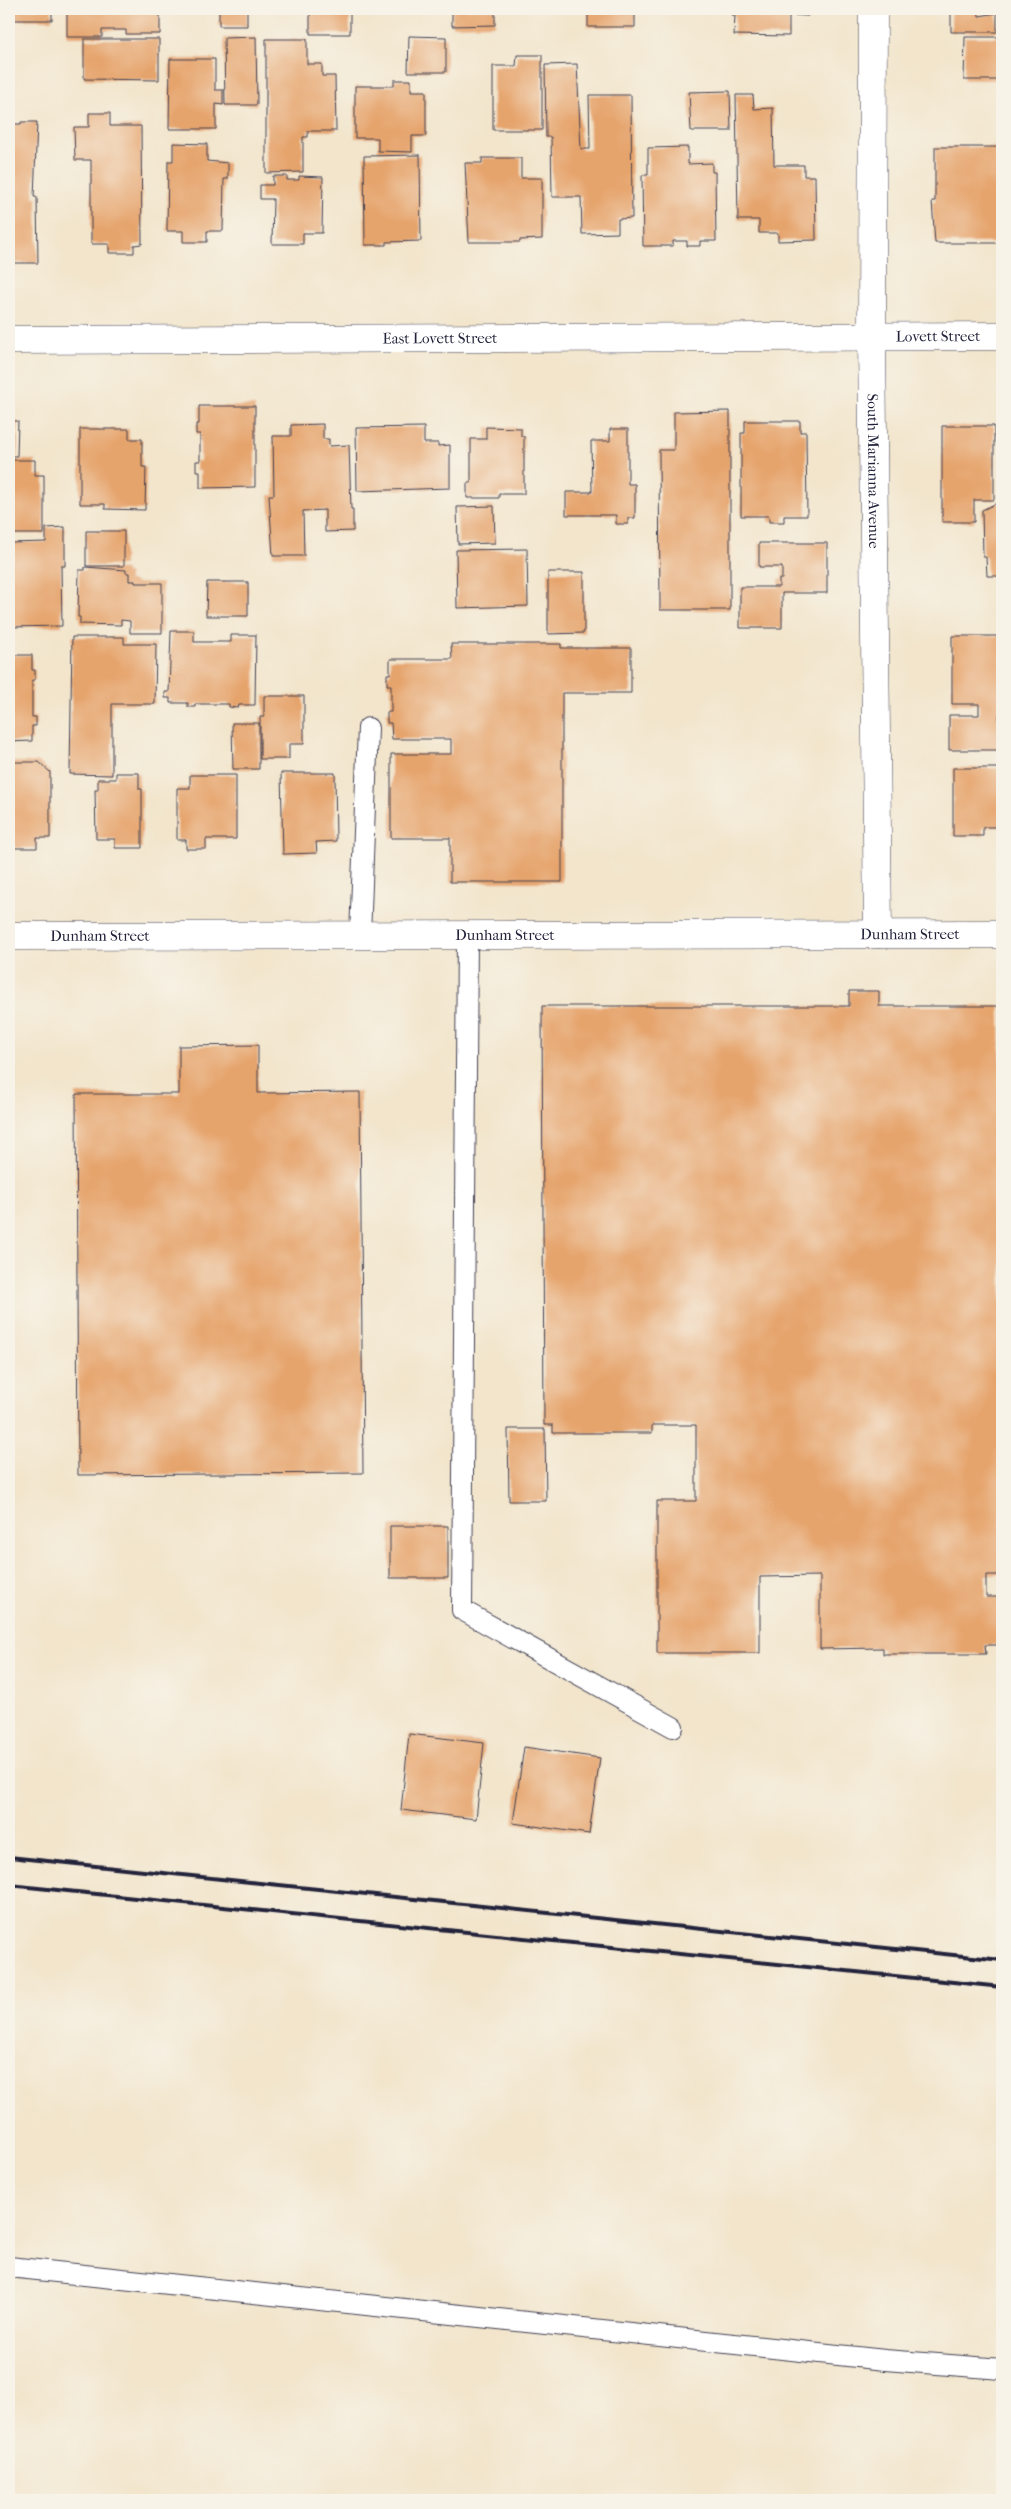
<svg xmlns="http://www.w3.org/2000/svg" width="1011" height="2509" font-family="'IM FELL French Canon',serif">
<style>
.building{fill:#e6a46d}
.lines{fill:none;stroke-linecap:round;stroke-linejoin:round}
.service-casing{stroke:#413f51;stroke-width:22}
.minor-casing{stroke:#413f51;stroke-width:29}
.service{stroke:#fff;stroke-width:20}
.minor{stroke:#fff;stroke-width:28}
.rail{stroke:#22223b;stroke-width:4}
.labels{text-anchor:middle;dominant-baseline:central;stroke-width:4;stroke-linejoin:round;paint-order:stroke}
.street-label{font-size:15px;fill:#22223b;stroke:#f7f3e8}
</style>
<rect width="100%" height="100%" fill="#f7f3e8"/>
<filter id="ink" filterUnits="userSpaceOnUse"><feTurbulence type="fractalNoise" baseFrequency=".02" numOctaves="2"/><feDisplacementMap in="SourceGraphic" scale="10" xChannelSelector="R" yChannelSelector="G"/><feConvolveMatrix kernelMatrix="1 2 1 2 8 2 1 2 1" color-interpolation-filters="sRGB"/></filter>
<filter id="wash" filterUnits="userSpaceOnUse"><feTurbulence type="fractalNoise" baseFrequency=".0096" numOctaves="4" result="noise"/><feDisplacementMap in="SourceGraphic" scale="20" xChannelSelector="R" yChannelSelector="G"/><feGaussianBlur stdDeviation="1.12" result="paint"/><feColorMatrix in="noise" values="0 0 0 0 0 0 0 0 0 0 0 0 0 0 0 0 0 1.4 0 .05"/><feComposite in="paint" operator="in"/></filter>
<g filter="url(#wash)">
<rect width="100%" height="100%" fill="#f2e5cc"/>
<g id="blocks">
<path class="building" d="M 9,9 L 52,9 L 52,20 L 9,20 Z
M 67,9 L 163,9 L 163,14 L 160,14 L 160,34 L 126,34 L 126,30 L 102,30 L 102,37 L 67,37 Z
M 219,9 L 247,9 L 247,26 L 219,26 Z
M 310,9 L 350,9 L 350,34 L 310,34 Z
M 452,9 L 495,9 L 495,25 L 452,26 Z
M 588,9 L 635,9 L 635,27 L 588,27 Z
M 732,9 L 809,9 L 808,16 L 789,15 L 789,36 L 734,35 L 735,15 L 732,15 Z
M 951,9 L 978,9 L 979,16 L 997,13 L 997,32 L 951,32 Z
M 409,36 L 446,37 L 446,72 L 408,72 Z
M 256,37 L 257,105 L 225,105 L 224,38 Z
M 965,37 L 1002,37 L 1002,80 L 964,80 Z
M 84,39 L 159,39 L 159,80 L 84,79 Z
M 266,39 L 307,39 L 307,64 L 322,64 L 322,76 L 335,76 L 336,131 L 308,131 L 308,137 L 303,137 L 303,172 L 266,173 Z
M 517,55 L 542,55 L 542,130 L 493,130 L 493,66 L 516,66 Z
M 170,59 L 215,59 L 215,90 L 223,90 L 223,105 L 216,104 L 216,129 L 169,129 Z
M 577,64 L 581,149 L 590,149 L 589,95 L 631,95 L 632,218 L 618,219 L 618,233 L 582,234 L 581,197 L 552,197 L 551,137 L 546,137 L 545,65 Z
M 394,80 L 411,80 L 411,91 L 426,91 L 426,136 L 412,136 L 412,152 L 378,151 L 378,138 L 355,138 L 355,86 L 394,86 Z
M 730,91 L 731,131 L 691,131 L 689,92 Z
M 736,95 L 753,95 L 754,109 L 773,108 L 774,165 L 804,165 L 804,176 L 815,176 L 816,240 L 778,241 L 778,233 L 759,233 L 759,220 L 738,220 Z
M 89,113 L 110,113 L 110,126 L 141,126 L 142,244 L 134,245 L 134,253 L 109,253 L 109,244 L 91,244 L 91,160 L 75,160 L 74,127 L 89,127 Z
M 21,122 L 37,122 L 34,197 L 37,197 L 38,263 L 9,263 L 9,124 L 21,124 Z
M 173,143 L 207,144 L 207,161 L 228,163 L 228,179 L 224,179 L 223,231 L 207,231 L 207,242 L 183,242 L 183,231 L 167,231 L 168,161 L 173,161 Z
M 688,147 L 688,164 L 712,163 L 712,172 L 715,172 L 716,241 L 700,241 L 700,246 L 687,246 L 687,241 L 673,241 L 673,246 L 643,246 L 642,175 L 648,175 L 648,148 Z
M 935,147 L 999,147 L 999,243 L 935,243 L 932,201 L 935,201 Z
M 420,155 L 421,241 L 386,242 L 386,245 L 365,245 L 364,156 Z
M 482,158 L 521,158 L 521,178 L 542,178 L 542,239 L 520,240 L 520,242 L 469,242 L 465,163 L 482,163 Z
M 273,176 L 287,176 L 287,180 L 299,180 L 299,176 L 323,177 L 322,233 L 303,233 L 303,244 L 272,244 L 273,199 L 260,199 L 260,185 L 273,185 Z
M 199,406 L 255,406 L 255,487 L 200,488 L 200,471 L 196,471 L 196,461 L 200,461 L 200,434 L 196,434 L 196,424 L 199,424 Z
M 730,411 L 730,610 L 660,610 L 659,450 L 674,450 L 674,412 Z
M 9,421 L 18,421 L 17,456 L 9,456 Z
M 745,421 L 800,421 L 800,432 L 806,432 L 807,516 L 784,516 L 784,522 L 769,522 L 769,516 L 741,516 L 741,433 L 745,433 Z
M 323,424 L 323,439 L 329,439 L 329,446 L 349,445 L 351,509 L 353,509 L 353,531 L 325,532 L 325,510 L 303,511 L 304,556 L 273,556 L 269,495 L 274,495 L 273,436 L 291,436 L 291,425 Z
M 942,426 L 994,426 L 994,500 L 974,500 L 974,522 L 942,522 Z
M 424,427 L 424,443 L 438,443 L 438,446 L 450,445 L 450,488 L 357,491 L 356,428 Z
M 486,427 L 521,428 L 521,436 L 524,436 L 524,494 L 499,494 L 499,498 L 467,498 L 467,483 L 471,483 L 471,439 L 486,439 Z
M 80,429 L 129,429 L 129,439 L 142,439 L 142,467 L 146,467 L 145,510 L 105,509 L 105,504 L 80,504 Z
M 610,429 L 628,429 L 628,484 L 635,484 L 635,518 L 628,518 L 628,524 L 616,524 L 616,515 L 566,515 L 566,492 L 592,492 L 591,441 L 610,441 Z
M 9,460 L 35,460 L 35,475 L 44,475 L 44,534 L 9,534 Z
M 1002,503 L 1002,576 L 987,576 L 986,557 L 983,557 L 982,510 L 995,504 Z
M 494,506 L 495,543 L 458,544 L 457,507 Z
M 65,527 L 65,566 L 61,566 L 62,626 L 9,627 L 9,543 L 46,542 L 46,528 Z
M 86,531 L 124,531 L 124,566 L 86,566 Z
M 759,543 L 827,543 L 827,593 L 782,593 L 782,628 L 740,628 L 740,587 L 779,587 L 779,579 L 782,579 L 782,567 L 759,567 Z
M 527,549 L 528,606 L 457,608 L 456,550 Z
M 85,567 L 126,570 L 126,573 L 129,573 L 129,581 L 135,581 L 135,583 L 162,583 L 162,633 L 130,633 L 130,621 L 121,620 L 121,625 L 80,624 L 80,617 L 78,617 L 79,570 L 85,570 Z
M 548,572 L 584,572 L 584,633 L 548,634 Z
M 207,582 L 248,582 L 248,616 L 206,616 Z
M 171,631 L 194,631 L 194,642 L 231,642 L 231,635 L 256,635 L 255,705 L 239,705 L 238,708 L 229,707 L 229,704 L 195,704 L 195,707 L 188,707 L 188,703 L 170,703 L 170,698 L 165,698 L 165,692 L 169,692 Z
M 952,636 L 1002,636 L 1002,714 L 999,714 L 998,750 L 949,750 L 949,715 L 979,715 L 979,704 L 952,704 Z
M 72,637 L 124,637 L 124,644 L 156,644 L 155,704 L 112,704 L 112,775 L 70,774 Z
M 451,644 L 561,644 L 561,648 L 631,648 L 631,693 L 562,693 L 562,882 L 450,882 L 450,838 L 391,838 L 391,754 L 451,754 L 451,739 L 392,739 L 391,723 L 387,723 L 387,712 L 391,712 L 391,685 L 387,685 L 387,674 L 390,674 L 390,659 L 452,659 Z
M 9,655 L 32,655 L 32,670 L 35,670 L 35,680 L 32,680 L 32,717 L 36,717 L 36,726 L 32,726 L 32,741 L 9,742 Z
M 264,696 L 304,696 L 304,744 L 289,744 L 289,759 L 260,759 L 260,717 L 264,717 Z
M 232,723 L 259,723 L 259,769 L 233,769 Z
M 9,762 L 39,762 L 50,772 L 50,838 L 37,838 L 37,848 L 14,848 L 14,839 L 9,839 Z
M 953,768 L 1002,768 L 1002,827 L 983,827 L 983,836 L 953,836 Z
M 116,773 L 139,773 L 139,789 L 142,789 L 142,848 L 115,848 L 115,839 L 96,839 L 95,790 L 98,790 L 98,779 L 116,779 Z
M 281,773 L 335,773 L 336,841 L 316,842 L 317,853 L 283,854 Z
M 190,775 L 236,775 L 236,839 L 206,839 L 206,849 L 186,849 L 186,840 L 177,840 L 177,788 L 190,788 Z
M 849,991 L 879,991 L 879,1006 L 1000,1006 L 1002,1135 L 1001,1575 L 986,1575 L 986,1597 L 1002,1597 L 1002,1645 L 985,1645 L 986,1654 L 883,1654 L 883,1648 L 820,1649 L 820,1576 L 760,1577 L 760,1653 L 657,1653 L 657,1501 L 696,1501 L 696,1425 L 652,1425 L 652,1433 L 553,1433 L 553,1425 L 544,1425 L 542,1006 L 849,1006 Z
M 258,1045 L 258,1093 L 360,1092 L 363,1473 L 78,1475 L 76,1094 L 179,1094 L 179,1046 Z
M 508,1429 L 545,1429 L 546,1501 L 509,1501 Z
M 390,1526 L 448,1526 L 448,1578 L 390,1578 Z
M 409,1734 L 484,1743 L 476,1819 L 401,1810 Z
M 524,1747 L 600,1758 L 589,1834 L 513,1823 Z"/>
</g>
</g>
<g filter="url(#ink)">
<use href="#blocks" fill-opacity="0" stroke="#413f51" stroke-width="1"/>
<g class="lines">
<g class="service-casing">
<path id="service" d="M 360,936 L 368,728
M 467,936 L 462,1610 L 673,1727
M 9,2267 L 885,2360 L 1002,2369"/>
</g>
<g class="minor-casing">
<g id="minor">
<path id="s1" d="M 873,9 L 872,336 L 878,934"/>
<path id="s2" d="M 9,340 L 1002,336"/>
<path id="s3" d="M 9,936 L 1002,934"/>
</g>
</g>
<use href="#service" class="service"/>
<use href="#minor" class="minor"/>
<path class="rail" d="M 9,1857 L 1002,1960
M 9,1885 L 1002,1987"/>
</g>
</g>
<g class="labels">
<g class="street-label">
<text stroke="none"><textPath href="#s2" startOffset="929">Lovett Street</textPath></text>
<text stroke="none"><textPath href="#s2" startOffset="431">East Lovett Street</textPath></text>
<text stroke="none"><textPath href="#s1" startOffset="462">South Marianna Avenue</textPath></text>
<text stroke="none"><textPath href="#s3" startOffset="901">Dunham Street</textPath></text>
<text stroke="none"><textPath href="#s3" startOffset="91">Dunham Street</textPath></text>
<text stroke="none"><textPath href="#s3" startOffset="496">Dunham Street</textPath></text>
</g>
</g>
<rect width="1011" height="2509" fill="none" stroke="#f7f3e8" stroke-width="30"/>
</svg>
